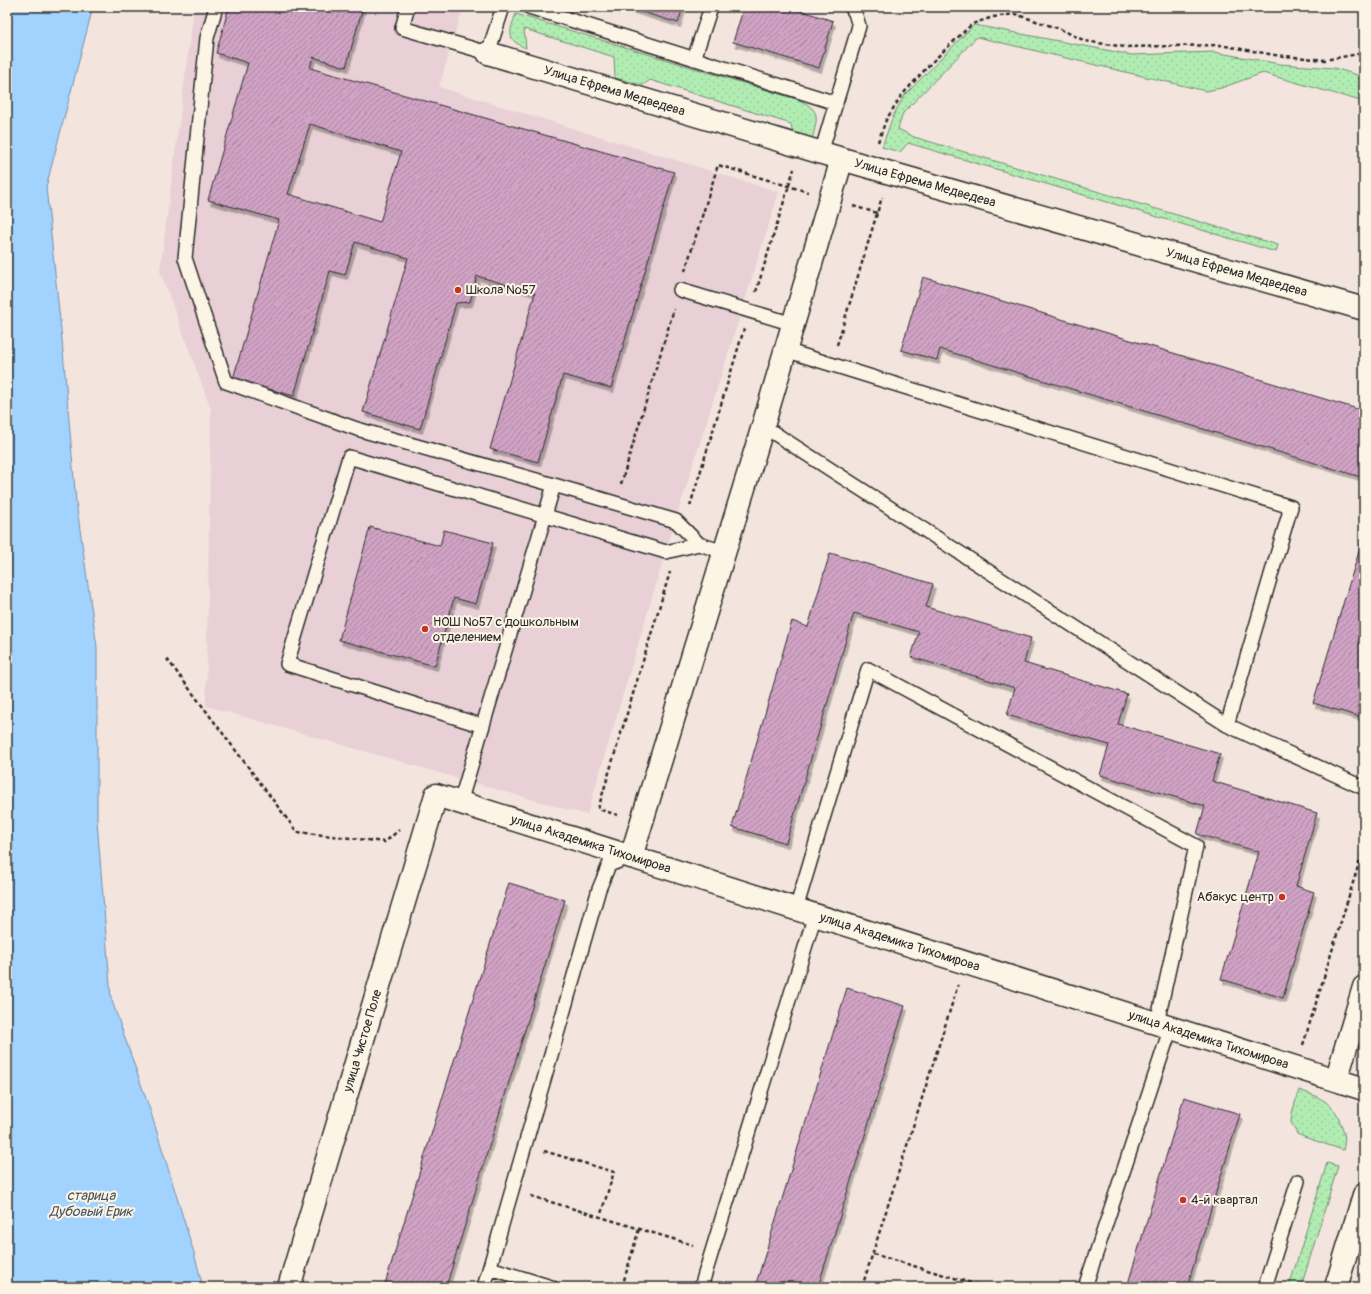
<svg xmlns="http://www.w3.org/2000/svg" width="1371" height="1294" font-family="Pangolin,sans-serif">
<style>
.built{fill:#e8d0d6}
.grass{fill:url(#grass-dots);stroke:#6e8c6f}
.water{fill:#a2d3ff;stroke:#7290aa}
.building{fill:url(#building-hatch);stroke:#2b2b2b;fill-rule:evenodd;filter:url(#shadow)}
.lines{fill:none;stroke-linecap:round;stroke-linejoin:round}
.lane-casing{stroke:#2b2b2b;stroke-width:16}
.street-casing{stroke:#2b2b2b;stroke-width:25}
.secondary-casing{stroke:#2b2b2b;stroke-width:25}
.path{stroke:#2b2b2b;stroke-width:2.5;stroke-dasharray:4 3;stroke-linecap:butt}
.lane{stroke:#fcf5e5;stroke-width:13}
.street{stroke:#fcf5e5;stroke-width:22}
.secondary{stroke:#fcf5e5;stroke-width:22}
.poi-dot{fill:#c8321e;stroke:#fcf5e5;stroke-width:1.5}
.labels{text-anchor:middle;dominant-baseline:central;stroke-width:4;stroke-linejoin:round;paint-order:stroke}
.street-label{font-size:13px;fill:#2b2b2b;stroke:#fcf5e5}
.poi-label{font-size:13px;fill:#2b2b2b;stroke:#fcf5e5;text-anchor:start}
.water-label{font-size:14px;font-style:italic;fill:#495560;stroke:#fcf5e5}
</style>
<defs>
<pattern id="grass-dots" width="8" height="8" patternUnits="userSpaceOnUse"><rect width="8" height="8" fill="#b1edb3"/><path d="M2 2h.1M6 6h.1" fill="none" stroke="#98cb9a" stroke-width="1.8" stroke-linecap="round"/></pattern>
<pattern id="building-hatch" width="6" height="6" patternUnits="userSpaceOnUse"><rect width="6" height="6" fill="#d0a2c4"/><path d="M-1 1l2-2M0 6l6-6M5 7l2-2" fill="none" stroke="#a9849f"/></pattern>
<filter id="shadow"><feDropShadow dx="2.5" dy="4.5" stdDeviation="0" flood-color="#0004"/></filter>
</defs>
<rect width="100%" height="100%" fill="#f3e4de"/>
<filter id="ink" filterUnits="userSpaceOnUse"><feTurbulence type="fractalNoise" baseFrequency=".025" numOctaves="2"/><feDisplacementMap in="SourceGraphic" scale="8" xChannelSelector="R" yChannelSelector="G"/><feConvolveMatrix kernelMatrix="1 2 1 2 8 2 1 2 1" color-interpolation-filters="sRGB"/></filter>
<g filter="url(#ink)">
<path class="built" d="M 194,7 L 463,7 L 439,87 L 779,192 L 668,544 L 587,815 L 206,706 L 211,409 L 160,271 Z"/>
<path class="grass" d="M 516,14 L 799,100 C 822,111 817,118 812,140 L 793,134 L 791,124 L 650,80 L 643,85 L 615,78 L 614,57 L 524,29 L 526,48 C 506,40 509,32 516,14 Z
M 974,25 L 1132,55 L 1214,52 L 1280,64 L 1334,68 L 1364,77 L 1364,102 L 1263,73 L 1221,88 L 1206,91 L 977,37 L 903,113 L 898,129 L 914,137 L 1278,245 L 1276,252 L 908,143 L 900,152 L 882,147 L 893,116 L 904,96 Z
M 1299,1090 C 1319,1097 1332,1101 1340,1122 C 1345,1133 1346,1139 1343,1150 L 1304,1137 L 1297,1134 L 1291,1122 L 1292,1113 Z
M 1327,1163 L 1338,1166 L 1301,1287 L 1289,1287 Z"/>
<path class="water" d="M 7,7 L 93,7 L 46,187 L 62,340 L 76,502 L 97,647 L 97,821 L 111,998 L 151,1113 L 194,1253 L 203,1287 L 7,1287 Z"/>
<path class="building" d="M 229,7 L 363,7 L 346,67 L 313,57 L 310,68 L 674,172 L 611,388 L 563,375 L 538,462 L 490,449 L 535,293 L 477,276 L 470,302 L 456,303 L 420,429 L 363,412 L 408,258 L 355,242 L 345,275 L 330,271 L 294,396 L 233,379 L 279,220 L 208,200 L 248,63 L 216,53 ZM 310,124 L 401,152 L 380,222 L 288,194 Z
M 626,7 L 683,7 L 678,23 Z
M 744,7 L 790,7 L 833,21 L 819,68 L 733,42 Z
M 923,277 L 1364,411 L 1364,478 L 940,349 L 937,360 L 901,350 Z
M 370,527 L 440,546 L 444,530 L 493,543 L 476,604 L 454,598 L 435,666 L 339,640 Z
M 1364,535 L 1364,718 L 1313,703 Z
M 830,553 L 933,584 L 926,607 L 1031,638 L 1024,663 L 1127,694 L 1118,724 L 1220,754 L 1212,781 L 1317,813 L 1296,886 L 1314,892 L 1283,998 L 1221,979 L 1259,852 L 1197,834 L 1205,806 L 1100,775 L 1109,745 L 1007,715 L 1015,688 L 911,657 L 919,632 L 854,613 L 786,843 L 732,827 L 792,621 L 808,627 Z
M 509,883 L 565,900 L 446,1287 L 384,1287 Z
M 847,988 L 905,1006 L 818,1287 L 755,1287 Z
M 1184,1097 L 1240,1114 L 1187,1287 L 1127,1287 Z"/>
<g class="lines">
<g class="lane-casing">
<path id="lane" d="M 216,7 L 207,38 L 185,258 L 226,382 L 357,429 L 554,485 L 676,521 L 699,544
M 408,7 L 402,28 L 488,53 L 503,7
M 529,7 L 836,103
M 694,59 L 711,7
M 821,153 L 859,26 L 855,13 L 851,7
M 680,290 L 793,324
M 785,350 L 1291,507 L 1227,725
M 763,426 L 1227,725 L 1364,788
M 483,726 L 287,664 L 349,457 L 666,552 L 699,544 L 724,552
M 460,803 L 554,485
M 796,909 L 868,669 L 1196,846 L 1157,1023
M 490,1268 L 551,1287
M 484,1287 L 599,889 L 609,865 L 630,857
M 701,1287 L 815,915
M 1085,1287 L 1171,1027
M 1265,1287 L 1298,1181"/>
</g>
<g class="street-casing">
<g id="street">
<path id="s1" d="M 488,53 L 859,164 L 1364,309"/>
<path d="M 631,857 L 763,426 L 842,159"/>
<path d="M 1340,1067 L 1364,987"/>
<path id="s2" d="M 289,1287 L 436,795 L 1364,1089"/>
</g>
</g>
<g class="secondary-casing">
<path id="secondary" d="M 1336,1287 L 1364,1195"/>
</g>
<path class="path" d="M 878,142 L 886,120 L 901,96 L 931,63 L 972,24 L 993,17 L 1015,14 L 1060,29 L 1085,41 L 1125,47 L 1220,45 L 1275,55 L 1325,60 L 1364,53
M 853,206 L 877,213
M 685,271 L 718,165 L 808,192
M 756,292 L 794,169
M 837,345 L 882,197
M 621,484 L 674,309
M 690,506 L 744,329
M 167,659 L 297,832 L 385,842 L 399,830
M 618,815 L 598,809 L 670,572
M 1303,1045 L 1364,847
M 544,1151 L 614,1172 L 600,1217
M 531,1196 L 693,1245
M 873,1254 L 985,1287
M 622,1287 L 639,1229
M 862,1287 L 958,985"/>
<use href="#lane" class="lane"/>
<use href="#street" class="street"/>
<use href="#secondary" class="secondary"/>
</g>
</g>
<g class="poi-dot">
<circle cx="458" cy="290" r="4"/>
<circle cx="425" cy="629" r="4"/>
<circle cx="1282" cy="897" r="4"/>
<circle cx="1183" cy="1200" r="4"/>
</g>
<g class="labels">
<g class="street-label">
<text stroke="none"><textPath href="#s1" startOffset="132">Улица Ефрема Медведева</textPath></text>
<text stroke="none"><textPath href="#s1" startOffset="456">Улица Ефрема Медведева</textPath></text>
<text stroke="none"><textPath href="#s1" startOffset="780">Улица Ефрема Медведева</textPath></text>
<text stroke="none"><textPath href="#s2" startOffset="676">улица Академика Тихомирова</textPath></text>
<text stroke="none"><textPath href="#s2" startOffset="1000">улица Академика Тихомирова</textPath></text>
<text stroke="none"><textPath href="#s2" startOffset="1324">улица Академика Тихомирова</textPath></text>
<text stroke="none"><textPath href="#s2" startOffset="257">улица Чистое Поле</textPath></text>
</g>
<g class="poi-label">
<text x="466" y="290">Школа №57</text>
<text x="433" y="622">НОШ №57 с дошкольным<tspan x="433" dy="15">отделением</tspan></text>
<text x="1274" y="897" text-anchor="end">Абакус центр</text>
<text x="1191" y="1200">4-й квартал</text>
</g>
<g class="water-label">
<text x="91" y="1195">старица<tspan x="91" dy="16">Дубовый Ерик</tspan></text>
</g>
</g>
<rect width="1371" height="1294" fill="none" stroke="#fcf5e5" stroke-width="24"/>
<rect x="12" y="12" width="1347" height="1270" fill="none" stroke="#2b2b2b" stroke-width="1.5" filter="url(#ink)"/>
</svg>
